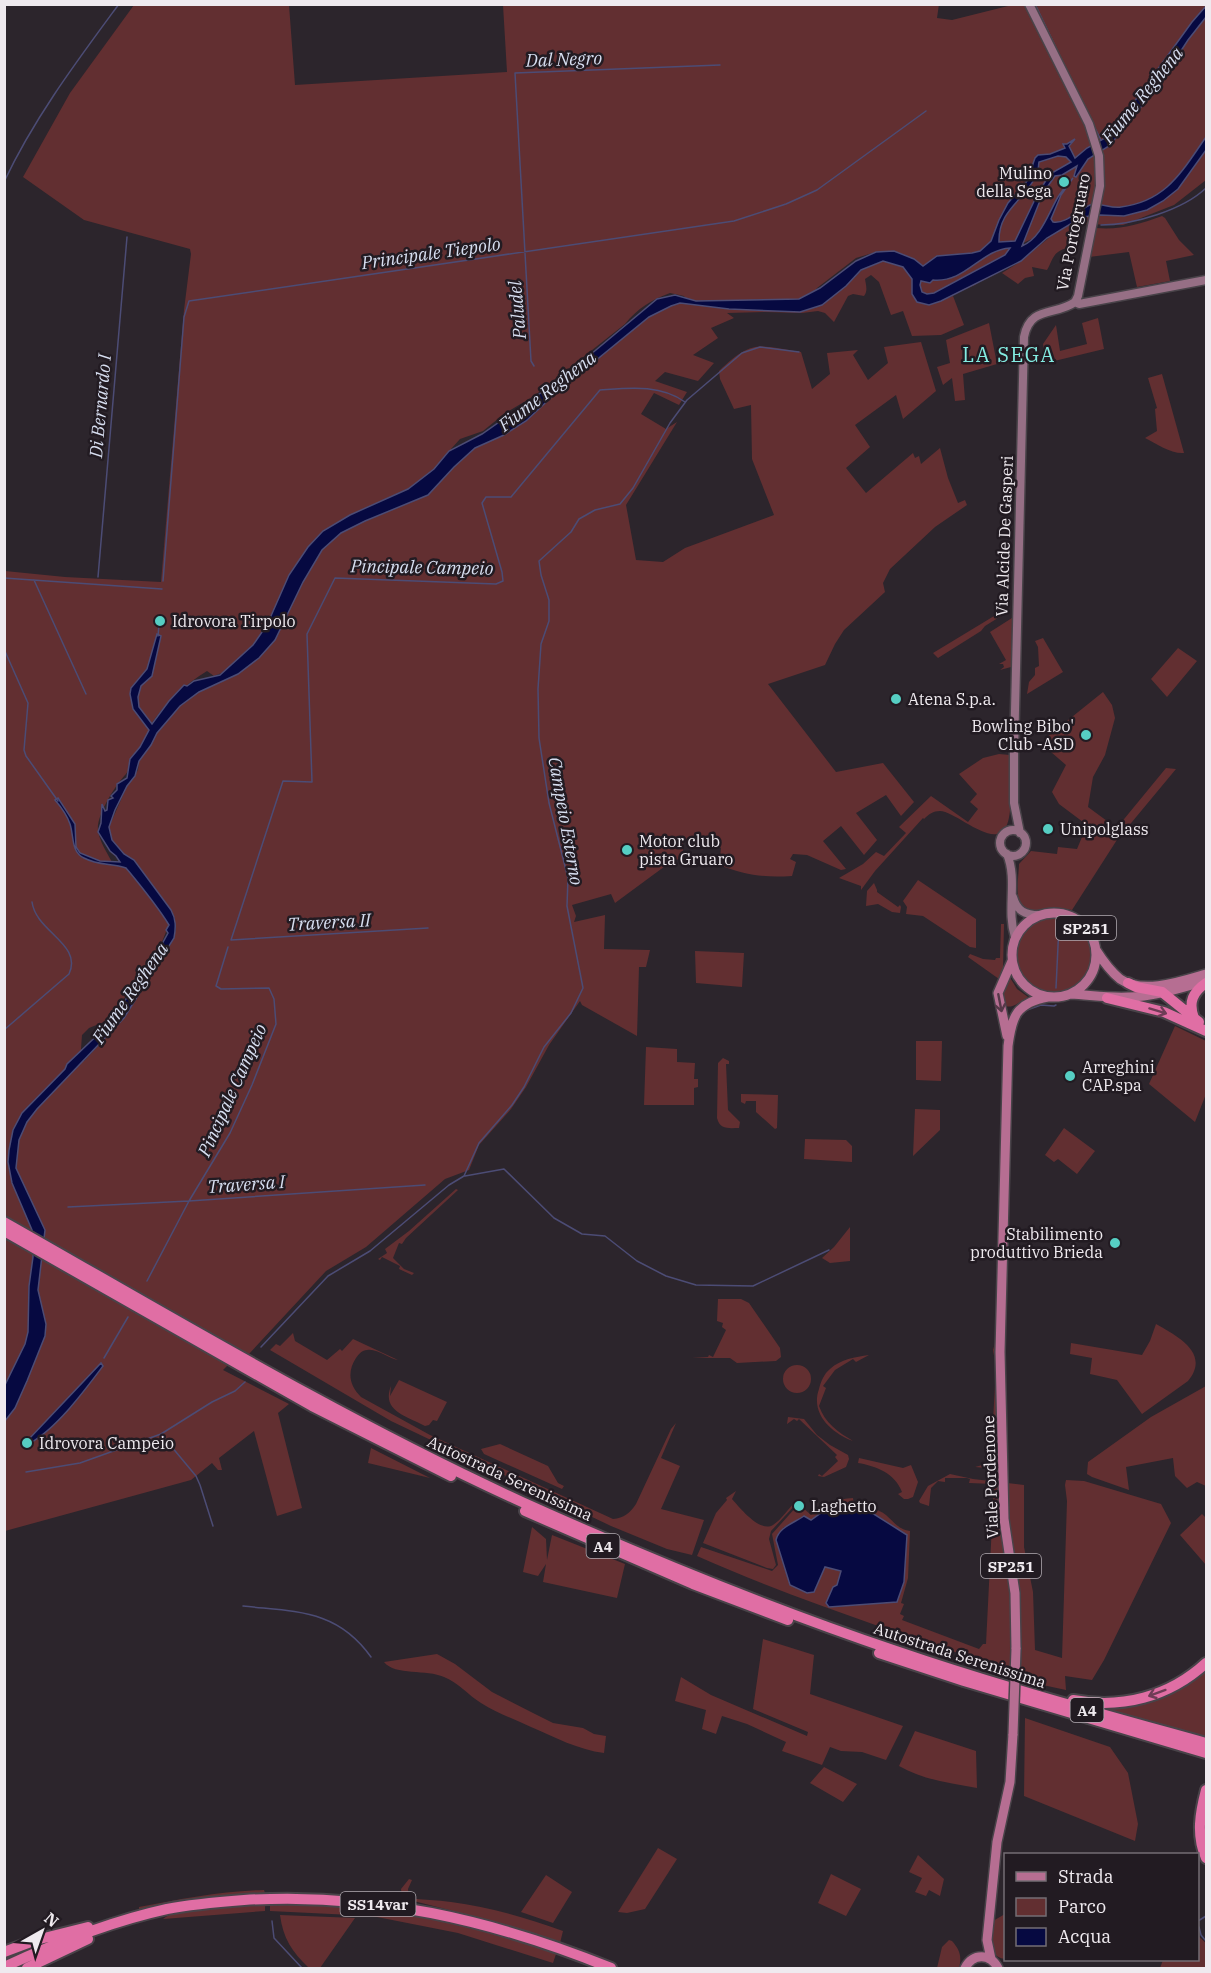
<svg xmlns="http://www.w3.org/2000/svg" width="1211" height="1973" font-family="'IBM Plex Serif',serif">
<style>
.green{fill:#622f31;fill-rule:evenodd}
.water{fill:#060941;stroke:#4c4c75;stroke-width:1.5;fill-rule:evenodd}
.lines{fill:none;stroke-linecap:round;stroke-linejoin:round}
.stream{stroke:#4c4c75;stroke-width:1.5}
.secondary-casing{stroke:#494349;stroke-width:11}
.primary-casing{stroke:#494349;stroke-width:12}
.highway-casing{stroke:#494349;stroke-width:14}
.secondary{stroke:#966f85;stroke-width:8}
.primary{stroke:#b66e92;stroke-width:9}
.highway{stroke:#e06ea4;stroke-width:10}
.primary-bridge-casing{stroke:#494349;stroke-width:12;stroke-linecap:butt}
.primary-bridge{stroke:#b66e92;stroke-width:9}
.oneway{stroke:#563849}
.oneway2{stroke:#6e3c56}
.poi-dot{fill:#56cec3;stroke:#221b22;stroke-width:2}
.labels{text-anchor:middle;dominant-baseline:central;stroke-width:5;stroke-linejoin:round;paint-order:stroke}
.shield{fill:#221b22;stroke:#b2acb2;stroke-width:1.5}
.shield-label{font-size:15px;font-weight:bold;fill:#efeaef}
.poi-label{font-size:16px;fill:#efeaef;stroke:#221b22;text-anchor:start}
.street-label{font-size:16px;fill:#efeaef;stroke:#221b22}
.water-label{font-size:18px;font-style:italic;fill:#d7def0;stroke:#221b22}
.quarter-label{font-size:20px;letter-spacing:1.5px;fill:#84ede3;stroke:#221b22}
</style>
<rect width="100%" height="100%" fill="#2c252c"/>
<path class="green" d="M 939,4 L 937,18 L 952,20 L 1012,5 L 1206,5 L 1206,180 L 1174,205 L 1123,225 L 1079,224 L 1074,226 L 1069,235 L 1067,248 C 1052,252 1053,260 1047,270 L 1032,267 L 1034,276 L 1025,278 L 1018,284 L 1002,273 L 1021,261 L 1056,232 L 1032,239 L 1009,249 L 1005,255 L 996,261 L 975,285 L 955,293 L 927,294 L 922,292 L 920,284 L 921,281 L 926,282 L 909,266 L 876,252 L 856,258 L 817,288 L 807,304 L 724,308 L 800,312 L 822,305 L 846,286 L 862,270 L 883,261 L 903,267 L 912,279 L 912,294 L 929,305 L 953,296 L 964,325 L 941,335 L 912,336 L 903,311 L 891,315 L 879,282 L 871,275 L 865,279 C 866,285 868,291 864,296 L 853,294 L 848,296 L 834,322 L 825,313 L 818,311 L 802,313 L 765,312 L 727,313 L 734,318 L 711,328 L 718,338 L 693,355 L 714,363 L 698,381 L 665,372 L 655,381 L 687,392 L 679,405 L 654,393 L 641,414 L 666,429 L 677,422 L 626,505 L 636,560 L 663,562 L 685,548 L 774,515 L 752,459 L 751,405 L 734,409 L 720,379 L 719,371 C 754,338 758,346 801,352 L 812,389 L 830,374 L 827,353 L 858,350 L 853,355 L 868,380 L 888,363 L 884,347 L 921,342 L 936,391 L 903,419 L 896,395 L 855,425 L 870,447 L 846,468 L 866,493 L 913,453 L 915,458 L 919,456 L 921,464 L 940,448 L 948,478 L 958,503 L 965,500 L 967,505 L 935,527 L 890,569 L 883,583 L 885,592 L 844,630 L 835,644 L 825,665 L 768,684 L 836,772 L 883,763 L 914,802 L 901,816 L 886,795 L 856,813 L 877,840 L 864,855 L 841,826 L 823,841 L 846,869 L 841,870 L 807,855 L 793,854 L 790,859 L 796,862 L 792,876 C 764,878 746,875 719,865 L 721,848 L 696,837 L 683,840 L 683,858 L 672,861 L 615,903 L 611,894 L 572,905 L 576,916 L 574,922 L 605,915 L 604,949 L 650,950 L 646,967 L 639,967 L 637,1036 L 582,1005 L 580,1001 L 549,1045 L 526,1087 L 511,1109 L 479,1145 L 469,1170 L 445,1179 L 366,1247 L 326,1271 L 248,1355 L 242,1351 L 223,1370 L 289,1404 L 278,1413 L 302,1508 L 277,1516 L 254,1431 L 219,1458 L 222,1470 L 218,1470 L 212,1463 L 191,1480 L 5,1531 L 5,571 L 65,577 L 161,582 L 184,310 L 191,254 L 190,249 L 84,220 L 23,177 L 70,93 L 134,5 L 289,5 L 295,85 L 507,72 L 503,5 ZM 670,293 L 684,296 L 688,304 L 680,303 L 671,306 L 649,317 L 556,393 L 526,421 L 504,435 L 475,448 L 449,471 L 451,449 L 460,439 L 483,431 L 504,414 L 534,396 L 625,324 C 638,308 651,300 670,293 ZM 430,492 L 428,495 L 365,521 L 341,533 L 322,550 L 303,582 L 275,640 L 238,674 L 199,692 L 180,706 L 157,733 L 151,745 L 139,761 L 138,770 L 127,786 L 109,827 L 112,840 L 124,854 L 134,862 L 112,862 C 107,853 99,840 98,830 C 96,816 116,784 126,774 L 154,728 L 151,724 C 165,704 185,684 207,671 L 214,676 L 234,668 L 274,623 L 333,526 ZM 173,914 L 176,928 L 174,937 L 165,956 L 124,1018 L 84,1061 L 81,1049 L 82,1035 L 89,1028 L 109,1020 L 160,947 Z
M 1162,216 L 1165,218 L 1179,240 L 1194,255 L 1166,261 L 1170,281 L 1137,287 L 1129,252 L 1089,257 L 1095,228 C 1121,230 1137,225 1162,216 Z
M 1098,318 L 1104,349 L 1046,363 L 1043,344 L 1056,325 L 1060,351 L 1087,344 L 1082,323 Z
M 989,323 L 997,364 L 963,374 L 965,400 L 955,401 L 952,378 L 943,385 L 937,367 L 950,363 L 946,340 Z
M 1162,374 L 1184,453 C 1171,454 1157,444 1145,438 L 1157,431 L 1155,409 L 1157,408 L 1148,378 Z
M 1004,610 L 1006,613 L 985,626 L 981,631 L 938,658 L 933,653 Z
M 1012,618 L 1011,667 L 1000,670 L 1004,667 L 1003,664 L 999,664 L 1006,660 L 990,632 Z
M 1043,638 L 1063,672 L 1027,694 L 1029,682 L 1035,675 L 1035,668 L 1039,666 L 1038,647 L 1035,641 Z
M 1178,648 L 1197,661 L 1167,697 L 1151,679 Z
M 1103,692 L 1112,705 L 1115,718 L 1105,755 L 1093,777 L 1088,807 L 1122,832 L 1072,910 C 1054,907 1051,907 1034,911 C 1011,916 1019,876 1019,864 L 1031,851 L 1057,854 L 1058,847 L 1077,849 L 1087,825 L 1059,804 L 1052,792 L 1066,765 L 1051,752 L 1047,737 Z
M 999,754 L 1010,755 L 1012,759 C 1011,774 1013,815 1006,827 C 994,850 956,811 940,811 C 933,811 929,814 924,819 L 923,818 L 875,871 L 861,890 L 861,886 L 839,878 L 863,864 L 876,852 L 884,856 L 906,833 L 899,827 L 931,796 L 968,822 L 978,809 L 970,802 L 977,794 L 959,774 L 983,758 Z
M 1166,768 L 1176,769 L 1127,828 L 1120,824 Z
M 918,880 L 976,919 L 976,948 L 970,947 L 923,916 L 906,914 L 907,907 L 903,901 Z
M 874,883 L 877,890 L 877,892 L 898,907 L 900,905 L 901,907 L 900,913 L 892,912 L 878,904 L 866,906 L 867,891 Z
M1015 955a38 38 0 1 1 76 0a38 38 0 1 1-76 0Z
M 1001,924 L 1004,924 L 1003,970 L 999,979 L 968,957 L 970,954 L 983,959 L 995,960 L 996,958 L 1000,958 Z
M 695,951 L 744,953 L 742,987 L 696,983 Z
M 1009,976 L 1017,989 L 1028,997 C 1020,1002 1011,1010 1003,1005 L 1001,997 Z
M 1175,1026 L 1206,1041 L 1206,1094 L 1195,1122 L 1149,1084 Z
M 916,1041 L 942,1041 L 941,1081 L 916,1080 Z
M 646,1047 L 677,1049 L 677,1062 L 695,1063 L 694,1079 L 698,1079 L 698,1087 L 694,1088 L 694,1105 L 644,1105 Z
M 723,1058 L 729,1061 L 729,1064 L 726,1064 L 728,1110 L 740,1122 L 739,1128 C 729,1128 720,1130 717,1118 L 718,1063 Z
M 741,1094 L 778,1095 L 777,1128 L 775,1129 L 756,1112 L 756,1101 L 746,1101 L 745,1104 L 741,1102 Z
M 915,1109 L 940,1110 L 940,1130 L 913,1156 Z
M 1064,1128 L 1095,1151 L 1077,1174 L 1058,1159 L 1054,1162 L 1045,1155 Z
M 805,1139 L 846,1140 L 852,1146 L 852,1162 L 804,1159 Z
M 456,1189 L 458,1190 L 406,1238 L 402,1244 L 399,1243 L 393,1258 L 404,1269 L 414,1273 L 412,1275 L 399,1269 L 400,1266 L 382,1257 L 380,1260 L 378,1259 L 387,1253 L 385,1249 L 409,1231 Z
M 850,1227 L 850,1261 L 830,1263 L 822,1258 L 834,1247 Z
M 718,1299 L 741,1299 L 749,1303 L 780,1348 L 781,1357 L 776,1361 L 737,1363 L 730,1358 L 692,1358 L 708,1357 L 709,1355 L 713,1357 L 726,1330 L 722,1327 L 723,1323 L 717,1321 Z
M 1156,1324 C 1177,1336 1211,1353 1188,1381 L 1142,1414 L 1117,1380 L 1090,1374 L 1092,1358 L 1070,1354 L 1071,1343 L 1142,1355 L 1150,1341 Z
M 293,1333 L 295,1341 L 327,1360 L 340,1349 L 342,1351 L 353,1339 L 398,1360 C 389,1359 377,1348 367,1350 C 362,1350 359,1354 356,1358 C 347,1372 349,1385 361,1397 L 430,1435 L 613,1519 C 624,1518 630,1513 636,1504 L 671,1429 L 676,1423 L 661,1458 L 680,1466 L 661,1509 L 704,1520 L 692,1555 L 667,1549 L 611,1526 L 391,1421 L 270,1350 L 276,1344 L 280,1346 Z
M 995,1343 L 998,1396 L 997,1469 L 975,1467 L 986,1464 L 991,1457 L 996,1367 L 993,1350 Z
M 869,1355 L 856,1362 L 853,1359 L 835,1370 L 823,1386 L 826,1388 L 819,1406 C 825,1423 838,1432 853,1441 C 832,1433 810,1414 819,1389 C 821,1381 824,1374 830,1369 C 841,1359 855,1357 869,1355 Z
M783 1379a14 14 0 1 1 28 0a14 14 0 1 1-28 0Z
M 399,1380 L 447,1402 L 437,1421 L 433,1420 L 429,1425 L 425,1426 C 407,1416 381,1411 391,1386 L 390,1396 Z
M 1206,1386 L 1206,1486 L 1197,1482 L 1187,1488 L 1175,1476 L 1173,1458 L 1126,1467 L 1129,1490 L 1092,1477 L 1087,1474 L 1088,1462 L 1151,1417 Z
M 788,1417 L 804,1419 L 817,1435 L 830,1445 L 848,1455 L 849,1459 L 846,1467 L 824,1477 L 818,1476 L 819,1474 L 822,1476 L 838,1461 L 835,1457 L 837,1455 L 799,1419 L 797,1421 L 794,1419 L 787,1424 Z
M 500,1444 L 548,1466 L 558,1483 L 564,1486 L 562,1489 L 484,1454 L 481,1449 Z
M 371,1448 L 430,1478 L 368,1463 Z
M 859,1458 L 903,1468 L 911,1465 L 918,1482 L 913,1497 L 908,1499 L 904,1499 L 898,1494 L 902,1492 C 895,1473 876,1466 858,1463 Z
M 950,1474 L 973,1479 L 1024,1485 L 1024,1547 L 1033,1592 L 1035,1650 L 1062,1658 L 1067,1501 L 1065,1485 L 1066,1480 L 1084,1481 L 1161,1504 L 1171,1523 L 1104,1660 L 1092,1680 L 1065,1676 L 1066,1690 L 996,1675 L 997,1666 C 896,1632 794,1599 697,1556 L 701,1547 L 772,1571 L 778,1565 L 772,1534 L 797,1506 L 799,1508 L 801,1506 L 811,1515 C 824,1504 837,1499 853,1498 L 854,1505 C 865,1506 877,1508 886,1515 C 895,1523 898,1529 910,1531 L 908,1578 L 901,1603 L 904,1604 L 900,1614 L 904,1616 L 902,1620 L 979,1649 L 983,1644 L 986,1644 L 994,1484 L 969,1483 L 970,1479 L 967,1478 L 945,1478 L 945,1482 L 938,1481 L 931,1488 L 929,1506 L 920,1503 L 919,1501 L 928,1486 ZM 840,1503 L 849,1503 L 850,1509 L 869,1511 L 903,1533 L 826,1603 L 837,1585 L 842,1570 L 825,1567 L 823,1572 L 783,1528 L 802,1518 L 810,1522 L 828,1508 Z
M 736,1491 L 732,1499 C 740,1508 760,1533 773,1525 C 781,1520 789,1508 796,1501 L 797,1503 L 771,1531 L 769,1539 L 776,1565 L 773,1569 L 767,1568 L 703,1543 L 716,1513 L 727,1500 L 726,1498 Z
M 1202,1514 L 1206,1518 L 1206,1565 L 1180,1535 Z
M 532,1527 L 546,1539 L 547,1560 L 552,1535 L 625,1564 L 617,1598 L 543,1582 L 546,1564 L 538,1576 L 523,1572 Z
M 763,1639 L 814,1655 L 810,1694 L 903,1726 L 886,1760 L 862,1752 L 841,1751 L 830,1747 L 822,1765 L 782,1751 L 786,1742 L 747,1724 L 722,1716 L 716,1734 L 702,1729 L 706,1710 L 675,1701 L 681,1677 L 711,1695 L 807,1736 L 808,1732 L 753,1709 Z
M 437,1654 L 455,1664 L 492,1692 L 533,1713 L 553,1723 L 583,1728 L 594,1734 L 606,1736 L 604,1753 C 579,1750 554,1737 531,1727 C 514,1719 497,1713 481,1703 C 468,1695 459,1683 444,1677 C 427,1669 395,1676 384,1662 Z
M 1206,1669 L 1206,1737 L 1108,1710 L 1111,1707 Z
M 1025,1718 L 1110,1747 L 1128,1773 L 1138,1824 L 1135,1841 L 1024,1796 Z
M 915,1731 L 976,1751 L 977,1788 C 950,1783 923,1780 899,1766 Z
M 824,1767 L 857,1784 L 843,1802 L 810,1783 Z
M 658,1848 L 677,1859 L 645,1909 L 627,1913 L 618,1912 Z
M 918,1855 L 944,1879 L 940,1896 L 929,1890 L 926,1896 L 915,1892 L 922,1878 L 909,1872 Z
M 831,1874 L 861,1889 L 846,1916 L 818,1903 Z
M 546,1875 L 572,1892 L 553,1923 L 521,1912 Z
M 409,1879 L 412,1880 L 408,1889 L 409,1898 C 423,1900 437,1900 451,1902 C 489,1907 527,1918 563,1931 L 560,1943 L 500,1923 L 402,1898 L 401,1889 Z
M 264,1890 L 265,1893 L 199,1899 L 139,1910 L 139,1907 C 181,1899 222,1891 264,1890 Z
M 306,1902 L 375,1907 L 456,1922 L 557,1951 L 553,1963 L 458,1933 L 372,1916 L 270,1911 L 270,1903 Z
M 265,1903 L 265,1911 L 163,1919 C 180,1905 241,1905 265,1903 Z
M 1005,1914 L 1005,1959 C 986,1957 991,1935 993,1921 Z
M 280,1915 L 355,1918 L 320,1968 L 309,1968 C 292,1952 283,1938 280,1915 Z
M 1198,1936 L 1206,1943 L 1206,1968 L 1160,1968 L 1163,1960 L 1198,1960 Z
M 949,1940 L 952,1941 C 960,1950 962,1957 959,1968 L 937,1968 L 942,1947 Z"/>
<path class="water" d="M 1206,6 L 1206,17 L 1188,40 L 1158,86 L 1115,139 L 1109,146 L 1088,159 L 1076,177 L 1074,176 L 1077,166 L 1062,175 L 1055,176 L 1043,193 L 1022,246 C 1041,238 1048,214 1058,197 C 1062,190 1068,184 1073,178 L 1061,195 L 1051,219 L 1053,222 C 1067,224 1077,210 1090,205 C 1099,202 1111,209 1121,207 C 1167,201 1182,171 1206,137 L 1206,150 L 1178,189 L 1163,201 L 1147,210 L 1124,216 L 1100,215 L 1082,217 L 1047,238 L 1021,261 L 941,301 L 929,305 L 917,302 L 912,294 L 912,279 L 903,267 L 883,261 L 861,270 L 846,286 L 822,305 L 800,312 L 729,309 L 680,303 L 671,306 L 649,317 L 556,393 L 526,421 L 504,435 L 475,448 L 454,467 L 428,495 L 365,521 L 341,533 L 322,550 L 303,582 L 275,640 L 259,658 L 238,674 L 199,692 L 180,706 L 157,733 L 151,745 L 139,761 L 135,776 L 127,786 L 115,810 L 109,827 L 112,840 L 124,854 L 134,860 L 171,910 C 176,919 176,927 174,938 L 124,1018 L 37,1109 L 27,1122 L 19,1140 L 16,1168 L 45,1230 L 38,1290 L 46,1324 L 45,1336 L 27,1381 L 15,1408 L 5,1421 L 4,1387 L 25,1344 L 28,1332 L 29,1286 L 33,1257 L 32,1230 L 12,1183 L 8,1162 L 9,1150 L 13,1130 L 22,1113 L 65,1069 L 67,1064 L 109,1024 L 156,955 L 168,933 L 166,930 L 169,925 C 156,904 140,885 126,868 C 112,863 99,866 84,858 C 71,852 74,836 70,824 C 67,815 62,808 55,800 L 58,798 L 75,824 L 76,847 L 80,853 L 100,861 L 120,862 L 116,856 L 110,851 L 98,832 L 101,823 L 102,804 L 105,811 L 107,810 L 108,800 L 113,798 L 111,796 L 117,790 L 117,784 L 127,778 L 130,759 L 140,747 L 149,730 L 133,709 L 130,694 L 131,688 L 147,669 L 157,634 L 161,636 L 152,676 L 141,686 L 138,697 L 139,707 L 152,724 L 169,701 L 184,685 L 187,686 L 194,681 L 220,675 L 253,645 L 267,625 L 289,575 L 308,547 L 323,531 L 350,515 L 408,489 L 434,469 L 449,451 L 482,434 L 545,390 L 578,365 L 657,299 L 675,295 L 696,301 L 799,299 L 820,288 L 856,261 L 876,252 L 894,251 L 914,259 L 923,266 L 937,256 L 972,253 L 980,251 L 991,241 L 999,220 L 1008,203 L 1027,181 L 1035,158 L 1038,155 L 1050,154 L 1065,148 L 1063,144 L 1067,144 L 1075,139 L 1069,146 L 1075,158 L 1087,148 L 1107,137 L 1113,131 L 1192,22 ZM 1058,156 L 1066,157 L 1071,162 L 1050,174 L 1038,193 L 1015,241 L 999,242 C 998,210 1024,201 1036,176 C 1039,172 1038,167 1039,162 ZM 1010,248 L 1005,255 L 934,293 L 927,294 L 922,292 L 920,285 L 921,281 L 930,283 L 933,280 C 966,283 980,250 1010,248 Z
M 101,1363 L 103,1366 C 85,1390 57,1428 30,1443 L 28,1440 Z
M 840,1503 L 849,1503 L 850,1509 L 869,1511 L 907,1535 L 904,1582 L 897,1602 L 829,1607 L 826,1603 L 833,1587 L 837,1585 L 841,1571 L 825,1567 L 814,1592 L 807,1593 L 790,1585 L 776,1540 C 779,1527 794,1523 804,1516 L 811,1520 L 828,1508 Z"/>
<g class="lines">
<path class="stream" d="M 1035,4 L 1059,54
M 1094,126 L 1101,140
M 4,182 C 34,118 77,61 119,4
M 1101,225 C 1133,225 1183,210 1206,188
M 534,366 L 531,361 L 515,73 L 720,65
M 98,577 L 127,237
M 4,578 L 162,589
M 34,580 L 86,694
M 163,581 L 184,317 L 189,301 L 734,221 L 786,204 L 817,190 L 926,111
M 158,636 L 159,625
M 4,649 L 28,703 L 24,750 L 26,756 L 58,801
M 428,928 L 231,940 L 283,781 L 312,782 L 307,634 L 335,578 L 496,584 L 503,581 L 502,572 L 482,503 L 486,497 L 511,497 L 600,390 C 629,388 660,384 685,402
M 1056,988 L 1059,925
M 1027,1010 L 1041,1005 L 1054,1006 L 1056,1005
M 4,1030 L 69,974 C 83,944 36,932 32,902
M 465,1176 L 504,1169 L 554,1218 L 582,1234 L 605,1236 L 637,1261 L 666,1276 L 696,1285 L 753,1286 L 829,1250
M 68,1207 L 189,1201 L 425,1185
M 147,1281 L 189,1201 L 230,1133 L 252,1085 L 276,1024 L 274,999 L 269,988 L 221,989 L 216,986 L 228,947
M 261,1347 L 328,1276 L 370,1251 L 449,1185 L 464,1176 L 479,1143 L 512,1105 L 524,1087 L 544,1047 L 571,1013 L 583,988 L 567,906 L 568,878 L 549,803 L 539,738 L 538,689 L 541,644 L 549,621 L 549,600 L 541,575 L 539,561 L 571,532 L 579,519 L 595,510 L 620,504 L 633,488 L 670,423 L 687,400 L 742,353 L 760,347 L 799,352
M 104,1358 L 128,1317
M 161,1434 L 196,1476 L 200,1485 L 213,1526
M 26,1472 L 80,1463 L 161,1434 L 212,1402 L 235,1391 L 245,1382
M 243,1606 C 296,1612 337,1609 371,1657
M 272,1921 L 274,1938 L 302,1968
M 1198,1921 L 1206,1916
M 1199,1927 L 1201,1935 L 1206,1941"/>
<g class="secondary-casing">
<path id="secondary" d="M 1029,4 L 1089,124 L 1099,156 L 1100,186 L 1078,296 L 1075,302
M 1075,302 L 1079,304 L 1206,280
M1000 843a13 13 0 1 1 26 0a13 13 0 1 1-26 0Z
M 1020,833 L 1014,803 L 1014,752 L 1024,337 C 1030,305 1056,316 1075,302
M 1007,854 C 1018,881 1006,909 1015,937
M 1013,897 C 1017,911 1025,915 1039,915"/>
</g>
<g class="primary-casing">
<path id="primary" d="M1012 955a42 42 0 1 1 84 0a42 42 0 1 1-84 0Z
M 1096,950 C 1103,961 1110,971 1120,979 C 1143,995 1182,981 1206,974
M 1071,994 C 1090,995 1109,998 1128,997 C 1154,997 1181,988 1206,981
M 1007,1036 L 998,993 L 1012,961
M 1016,1649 L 1015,1593 L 1004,1519 L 1000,1352 L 1008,1046 C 1012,1016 1016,1003 1048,997
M 991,1959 L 987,1940 L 997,1842 L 1010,1782 L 1013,1734
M 965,1968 C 973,1953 990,1953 998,1968"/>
</g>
<g class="highway-casing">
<path id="highway" d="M 1128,983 L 1136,987 L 1162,992 L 1199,1022
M 1107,998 L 1164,1012 L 1206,1031
M 1194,1018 C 1188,1002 1193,992 1206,983
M 4,1222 C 175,1319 343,1420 522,1502 C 644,1557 769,1608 896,1651 C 998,1686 1102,1714 1206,1743
M 4,1231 L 312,1406 L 451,1476
M 525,1511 L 693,1584 L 788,1620
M 879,1653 L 964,1681 L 1206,1753
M 1073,1700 C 1122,1709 1169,1697 1206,1663
M 1206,1790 C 1200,1813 1196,1835 1206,1858
M 4,1952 L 36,1940 L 88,1927
M 4,1967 C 56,1943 112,1921 167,1909 C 193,1904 218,1902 244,1900 C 372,1892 493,1920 611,1968
M 27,1968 L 88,1939"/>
</g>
<use href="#secondary" class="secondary"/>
<use href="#primary" class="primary"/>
<use href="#highway" class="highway"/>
<g class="primary-bridge-casing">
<path id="primary-bridge" d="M 1013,1734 L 1016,1649"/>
</g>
<use href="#primary-bridge" class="primary-bridge"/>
</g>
<defs><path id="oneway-shaft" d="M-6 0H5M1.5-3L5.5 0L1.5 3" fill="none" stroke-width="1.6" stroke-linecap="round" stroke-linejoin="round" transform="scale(1.5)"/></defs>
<use class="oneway" href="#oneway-shaft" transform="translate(1000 1003) rotate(79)"/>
<g class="oneway2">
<use href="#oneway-shaft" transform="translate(1158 1011) rotate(17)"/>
<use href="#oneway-shaft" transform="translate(1157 1693) rotate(160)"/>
</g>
<g class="poi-dot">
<circle cx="1064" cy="182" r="6"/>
<circle cx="160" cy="621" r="6"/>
<circle cx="896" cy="699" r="6"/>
<circle cx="1086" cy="735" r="6"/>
<circle cx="1048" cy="829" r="6"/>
<circle cx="627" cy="850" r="6"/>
<circle cx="1070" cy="1076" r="6"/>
<circle cx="1115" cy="1243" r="6"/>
<circle cx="27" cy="1443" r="6"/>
<circle cx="799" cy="1506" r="6"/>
</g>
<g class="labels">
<g class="shield">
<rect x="1056" y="916" width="60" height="24" rx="4.5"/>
<rect x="586.5" y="1534" width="33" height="24" rx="4.5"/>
<rect x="981" y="1554" width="60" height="24" rx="4.5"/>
<rect x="1070.5" y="1698" width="33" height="24" rx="4.5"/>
<rect x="340.5" y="1892" width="75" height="24" rx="4.5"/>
</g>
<g class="shield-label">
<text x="1086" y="928">SP251</text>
<text x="603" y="1546">A4</text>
<text x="1011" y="1566">SP251</text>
<text x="1087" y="1710">A4</text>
<text x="378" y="1904">SS14var</text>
</g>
<g class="poi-label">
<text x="1052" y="173" text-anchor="end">Mulino<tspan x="1052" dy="18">della Sega</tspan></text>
<text x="172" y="621">Idrovora Tirpolo</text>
<text x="908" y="699">Atena S.p.a.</text>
<text x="1074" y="726" text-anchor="end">Bowling Bibo'<tspan x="1074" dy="18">Club -ASD</tspan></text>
<text x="1060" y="829">Unipolglass</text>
<text x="639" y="841">Motor club<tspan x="639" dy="18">pista Gruaro</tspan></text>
<text x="1082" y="1067">Arreghini<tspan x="1082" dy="18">CAP.spa</tspan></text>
<text x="1103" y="1234" text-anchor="end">Stabilimento<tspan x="1103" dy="18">produttivo Brieda</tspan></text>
<text x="39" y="1443">Idrovora Campeio</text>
<text x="811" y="1506">Laghetto</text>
</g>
<g class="street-label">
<text transform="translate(1073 232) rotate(-79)">Via Portogruaro</text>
<text transform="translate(1004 536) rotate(-88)">Via Alcide De Gasperi</text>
<text transform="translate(990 1477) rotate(-92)">Viale Pordenone</text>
<text transform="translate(510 1478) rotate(25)">Autostrada Serenissima</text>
<text transform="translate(960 1655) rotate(18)">Autostrada Serenissima</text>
</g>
<g class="water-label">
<text transform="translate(564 59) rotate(-2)">Dal Negro</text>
<text transform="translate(1142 95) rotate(-51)">Fiume Reghena</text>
<text transform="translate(431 253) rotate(-8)">Principale Tiepolo</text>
<text transform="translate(517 310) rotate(-95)">Paludel</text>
<text transform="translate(547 391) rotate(-38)">Fiume Reghena</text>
<text transform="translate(100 406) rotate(-85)">Di Bernardo I</text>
<text transform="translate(422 567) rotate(1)">Pincipale Campeio</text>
<text transform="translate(566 821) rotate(80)">Campeio Esterno</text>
<text transform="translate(329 922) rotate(-3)">Traversa II</text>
<text transform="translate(130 993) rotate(-55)">Fiume Reghena</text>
<text transform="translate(232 1090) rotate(-66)">Pincipale Campeio</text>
<text transform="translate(246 1184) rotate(-4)">Traversa I</text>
</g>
<g class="quarter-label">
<text x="1009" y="354">LA SEGA</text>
</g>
</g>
<rect width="1211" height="1973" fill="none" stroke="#efeaef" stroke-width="12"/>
<rect x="1004" y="1853" width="195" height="108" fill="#221b22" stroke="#746e74" stroke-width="1.5"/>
<rect x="1016" y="1872" width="30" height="9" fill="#b66e92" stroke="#746e74" stroke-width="1.5"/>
<text x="1058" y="1883" font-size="18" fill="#efeaef">Strada</text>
<rect x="1016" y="1898" width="30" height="18" fill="#622f31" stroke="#746e74" stroke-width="1.5"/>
<text x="1058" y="1913" font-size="18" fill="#efeaef">Parco</text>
<rect x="1016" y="1928" width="30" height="18" fill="#060941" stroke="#746e74" stroke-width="1.5"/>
<text x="1058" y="1943" font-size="18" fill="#efeaef">Acqua</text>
<g transform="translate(42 1931) rotate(40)" stroke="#221b22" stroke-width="4.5" paint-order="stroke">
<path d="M0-4.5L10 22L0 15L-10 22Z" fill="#efeaef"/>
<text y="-9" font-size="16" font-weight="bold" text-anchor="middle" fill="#efeaef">N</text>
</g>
</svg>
